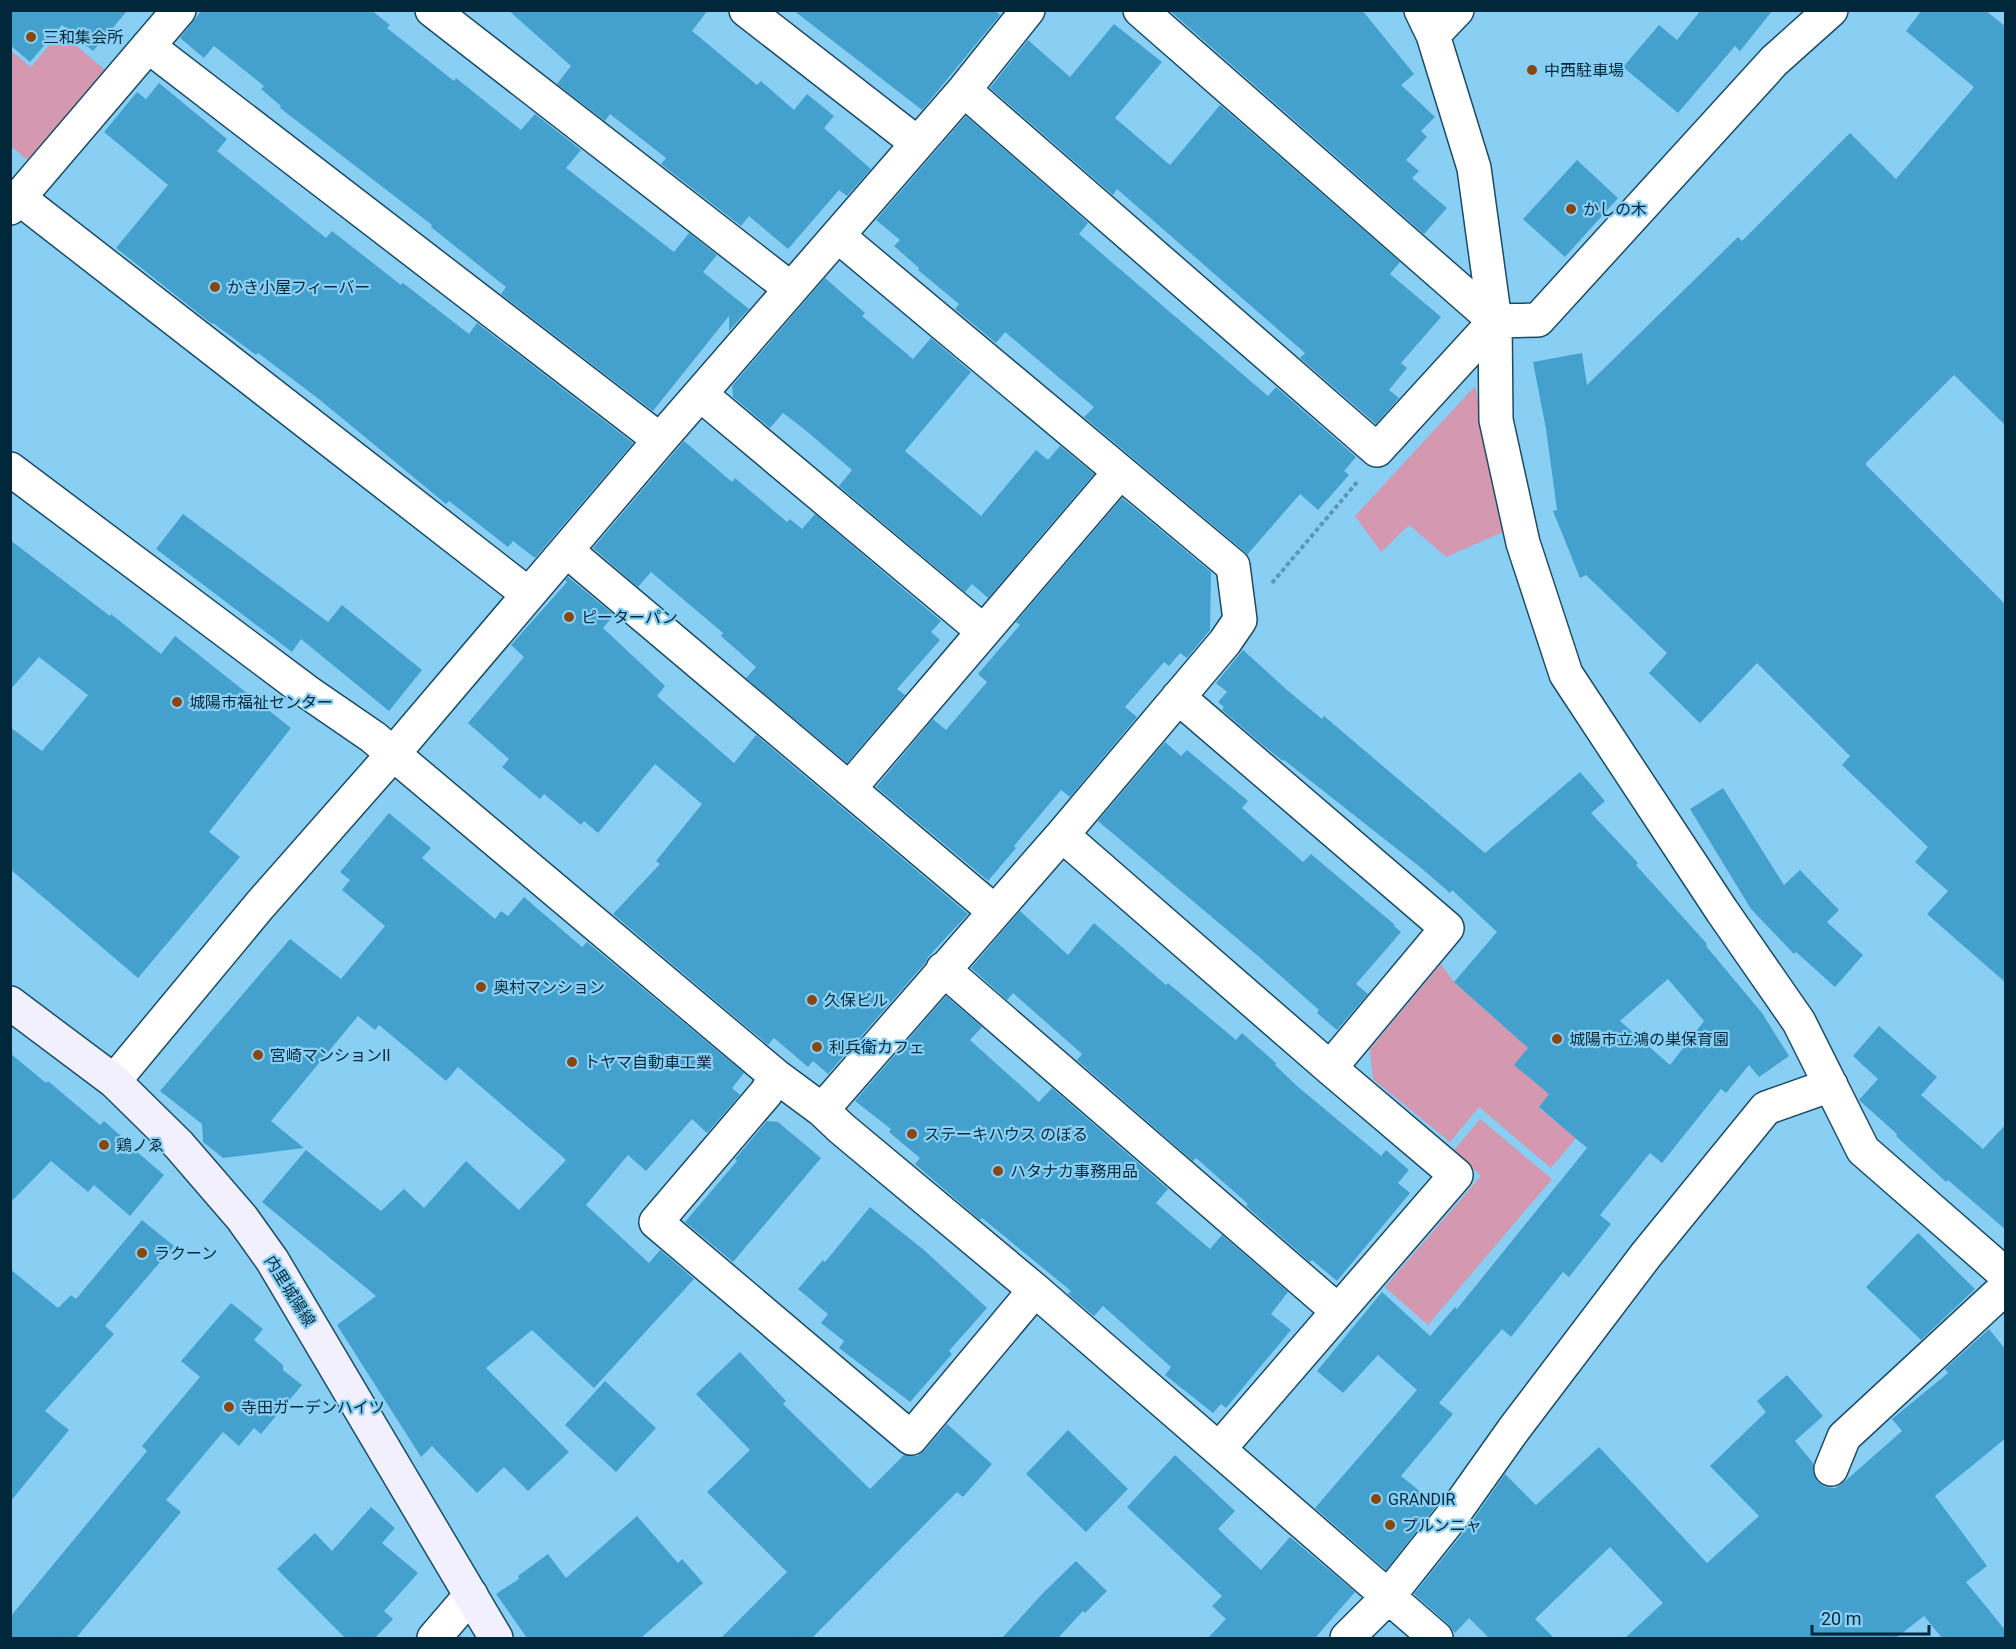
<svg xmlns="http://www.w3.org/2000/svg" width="2016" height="1649" font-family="Roboto,'Noto Sans JP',sans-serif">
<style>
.green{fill:#d598b1}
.building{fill:#44a1ce;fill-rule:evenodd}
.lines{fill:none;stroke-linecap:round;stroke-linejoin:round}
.minor-casing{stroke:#1b4c64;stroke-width:36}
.secondary-casing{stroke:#1b4c64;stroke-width:36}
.path{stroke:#5b97b6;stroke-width:4;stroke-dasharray:4.5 3;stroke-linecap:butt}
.minor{stroke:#fff;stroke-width:33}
.secondary{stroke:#f2f0fd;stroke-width:33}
.poi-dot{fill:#884613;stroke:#89cff4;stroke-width:2}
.labels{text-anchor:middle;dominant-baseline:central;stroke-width:4.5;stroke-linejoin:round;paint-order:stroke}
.poi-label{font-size:16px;fill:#00283a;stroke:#89cff4;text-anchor:start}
.street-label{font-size:16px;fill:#00283a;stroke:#89cff4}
</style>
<rect width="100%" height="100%" fill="#89cff4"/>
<path class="green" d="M 60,32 L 110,74 L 32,164 L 11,146 L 10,50 L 31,67 Z
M 1475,386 L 1510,529 L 1446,557 L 1409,525 L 1381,552 L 1355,516 Z
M 1441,964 L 1454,982 L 1528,1048 L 1549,1094 L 1539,1108 L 1576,1138 L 1551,1168 L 1479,1107 L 1450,1142 L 1373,1079 L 1370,1049 Z
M 1480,1119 L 1552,1179 L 1428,1325 L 1385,1287 L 1481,1176 L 1454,1150 Z"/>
<path class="building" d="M 10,10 L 128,10 L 93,51 L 62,25 L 30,62 L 10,45 Z
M 202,10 L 371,10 L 390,25 L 387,28 L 454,81 L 456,78 L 521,130 L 535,114 L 581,150 L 566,168 L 674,252 L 689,233 L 717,255 L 703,272 L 749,309 L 729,331 L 729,316 L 653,411 L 501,294 L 506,287 L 431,227 L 432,225 L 280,108 L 281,106 L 261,89 L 264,86 L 214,46 L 204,58 L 180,38 Z
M 508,10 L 708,10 L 692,31 L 757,85 L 761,81 L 794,110 L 807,94 L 834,116 L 824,128 L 871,169 L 847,196 L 839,190 L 788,249 L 749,216 L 741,226 L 661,164 L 666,158 L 610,114 L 605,121 L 557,84 L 571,66 Z
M 793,10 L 995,10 L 1000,15 L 922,110 Z
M 1169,10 L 1362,10 L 1414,74 L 1401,85 L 1435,117 L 1421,131 L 1427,137 L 1406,160 L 1419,171 L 1412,178 L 1447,208 L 1424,234 Z
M 1701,10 L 1773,10 L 1740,51 L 1735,46 L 1678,113 L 1623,67 L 1659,25 L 1677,40 Z
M 1922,10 L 1985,10 L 2006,27 L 2006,426 L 1954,375 L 1865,464 L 2006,605 L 2006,983 L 1927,914 L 1948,891 L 1915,862 L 1928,847 L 1842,765 L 1850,756 L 1757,663 L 1700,723 L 1649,673 L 1667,653 L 1586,575 L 1580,578 L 1553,511 L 1557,510 L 1546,429 L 1533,362 L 1582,353 L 1587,385 L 1738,237 L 1742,241 L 1850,133 L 1896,179 L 1974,87 L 1906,31 Z
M 1114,24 L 1162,62 L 1115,118 L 1170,165 L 1220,105 L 1400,262 L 1390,274 L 1441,317 L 1401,363 L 1407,368 L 1389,390 L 1399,398 L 1376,424 L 1300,358 L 1305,353 L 1117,189 L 1113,195 L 990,88 L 1028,40 L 1070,77 Z
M 159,83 L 227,139 L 217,151 L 326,238 L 332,231 L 401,285 L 403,283 L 469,334 L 477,323 L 633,443 L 535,558 L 513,541 L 508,547 L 449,501 L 446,504 L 320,400 L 258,353 L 256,355 L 213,323 L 212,324 L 116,248 L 168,185 L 104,132 L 137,92 L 146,99 Z
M 966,116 L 1088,223 L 1079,234 L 1268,396 L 1276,387 L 1356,457 L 1344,471 L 1349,475 L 1318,510 L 1300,494 L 1247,555 L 1245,552 L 1084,417 L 1094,407 L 1005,332 L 996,343 L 955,309 L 959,304 L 918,270 L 919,268 L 894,246 L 900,240 L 876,220 Z
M 1577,160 L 1618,198 L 1565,257 L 1523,219 Z
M 825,278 L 865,313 L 862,316 L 913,359 L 931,338 L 971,372 L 905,451 L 981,516 L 1036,450 L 1048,460 L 1060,446 L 1094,474 L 988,598 L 972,584 L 965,592 L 839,486 L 852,470 L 804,429 L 783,413 L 770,428 L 733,397 L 732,386 Z
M 684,441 L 732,482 L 735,478 L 787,522 L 790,519 L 802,529 L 815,514 L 941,621 L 931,632 L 940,640 L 897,689 L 905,695 L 847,763 L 746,678 L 756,667 L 721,636 L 723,633 L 651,572 L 638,587 L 593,548 Z
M 1122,498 L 1211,572 L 1210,630 L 1187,658 L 1180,653 L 1169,666 L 1164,662 L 1125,707 L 1137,717 L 1070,797 L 1061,790 L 1014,846 L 1016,848 L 988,881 L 992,884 L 876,787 L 933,719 L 946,730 L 987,682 L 978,674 L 1020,625 L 1016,622 Z
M 183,514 L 328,622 L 342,605 L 422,670 L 389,711 L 301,639 L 292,652 L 156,549 Z
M 10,540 L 110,616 L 111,614 L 161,654 L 175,636 L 291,728 L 209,832 L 240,857 L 138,978 L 10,869 L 10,727 L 42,751 L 88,695 L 39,657 L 10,690 Z
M 568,577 L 614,615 L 603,628 L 665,686 L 657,696 L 734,763 L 756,735 L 968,914 L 928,957 L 926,962 L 828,1074 L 813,1061 L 808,1067 L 774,1038 L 768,1045 L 613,914 L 660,864 L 656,861 L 702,804 L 655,764 L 598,833 L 584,821 L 581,825 L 544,794 L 540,799 L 502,767 L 509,759 L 468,723 L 524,657 L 511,645 L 567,582 L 565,580 Z
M 1243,650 L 1287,690 L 1322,719 L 1324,716 L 1485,853 L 1580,772 L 1605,801 L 1591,813 L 1638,863 L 1636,865 L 1707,944 L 1706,946 L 1762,1013 L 1789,1056 L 1759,1077 L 1749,1065 L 1726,1093 L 1721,1089 L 1662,1163 L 1650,1153 L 1600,1215 L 1611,1224 L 1569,1277 L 1563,1272 L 1511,1337 L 1502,1329 L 1439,1403 L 1453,1414 L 1401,1476 L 1437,1505 L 1386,1570 L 1315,1508 L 1417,1390 L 1378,1355 L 1343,1393 L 1317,1371 L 1382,1292 L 1430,1336 L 1455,1307 L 1457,1309 L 1587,1148 L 1539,1107 L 1549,1094 L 1514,1065 L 1528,1048 L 1454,982 L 1497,932 L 1452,890 L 1450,893 L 1420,867 L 1284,760 L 1283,761 L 1264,746 L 1222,710 L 1224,707 L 1218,702 L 1227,692 L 1216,683 ZM 1668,979 L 1704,1021 L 1670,1065 L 1620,1021 Z
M 1165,742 L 1181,756 L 1187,750 L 1248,801 L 1242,808 L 1303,862 L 1311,854 L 1395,925 L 1394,926 L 1401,932 L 1356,984 L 1368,994 L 1337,1030 L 1317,1013 L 1319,1010 L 1258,956 L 1098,821 Z
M 1723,788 L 1784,885 L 1800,870 L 1839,910 L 1827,922 L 1863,955 L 1835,987 L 1796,952 L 1794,954 L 1751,909 L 1690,809 Z
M 389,813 L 431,848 L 422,858 L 495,919 L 501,911 L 508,916 L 524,897 L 582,947 L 587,942 L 744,1073 L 732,1088 L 740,1095 L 707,1133 L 692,1119 L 646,1171 L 628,1155 L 586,1205 L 649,1263 L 660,1250 L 694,1279 L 594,1388 L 532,1330 L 486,1368 L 569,1452 L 528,1491 L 504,1467 L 477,1493 L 432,1446 L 421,1457 L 337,1325 L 376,1296 L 262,1202 L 306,1150 L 381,1211 L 404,1189 L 424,1208 L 466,1161 L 519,1210 L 566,1160 L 564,1158 L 458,1067 L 446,1081 L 379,1025 L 375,1030 L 358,1016 L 271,1121 L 304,1148 L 223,1158 L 203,1142 L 202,1124 L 160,1091 L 290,939 L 341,979 L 385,926 L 342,890 L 350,880 L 340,872 Z
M 1020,911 L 1068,955 L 1094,923 L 1166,985 L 1168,983 L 1236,1040 L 1242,1033 L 1276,1063 L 1275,1065 L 1297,1086 L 1381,1156 L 1386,1150 L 1409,1170 L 1398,1183 L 1410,1193 L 1337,1281 L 1312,1260 L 1310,1262 L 1246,1206 L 1248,1204 L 1196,1158 L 1193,1161 L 1077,1060 L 1082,1054 L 1013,993 L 1007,1000 L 971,968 Z
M 946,996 L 982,1027 L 970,1040 L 1039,1102 L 1052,1088 L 1168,1189 L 1156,1203 L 1210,1249 L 1222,1235 L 1288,1292 L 1271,1314 L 1291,1330 L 1226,1408 L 1221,1404 L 1213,1413 L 1165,1375 L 1171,1367 L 1103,1306 L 1094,1316 L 1068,1294 L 1071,1291 L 982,1218 L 980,1220 L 915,1164 L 920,1158 L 889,1132 L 891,1129 L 855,1101 Z
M 1879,1026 L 1937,1077 L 1921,1095 L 1983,1149 L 2006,1124 L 2006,1230 L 1948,1180 L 1946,1182 L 1896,1136 L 1897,1134 L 1860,1101 L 1859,1100 L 1878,1079 L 1853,1056 Z
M 10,1053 L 46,1083 L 48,1081 L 100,1125 L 104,1121 L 130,1144 L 129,1145 L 164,1175 L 130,1216 L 94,1185 L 88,1192 L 51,1161 L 10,1203 Z
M 767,1121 L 778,1122 L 821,1158 L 733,1262 L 685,1222 L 737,1161 L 735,1159 Z
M 870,1207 L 924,1250 L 987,1308 L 949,1351 L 952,1354 L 910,1402 L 839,1348 L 844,1341 L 821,1323 L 828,1314 L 798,1289 L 823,1260 L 825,1262 Z
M 142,1220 L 174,1246 L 105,1326 L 114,1334 L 45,1411 L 69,1430 L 10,1502 L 10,1269 L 58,1308 L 71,1295 L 76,1299 Z
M 1918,1233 L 1975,1289 L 1921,1340 L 1866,1287 Z
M 231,1303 L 263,1329 L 254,1340 L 283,1365 L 283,1370 L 302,1385 L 261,1434 L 254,1428 L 239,1446 L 223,1432 L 166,1500 L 181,1512 L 76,1638 L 10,1638 L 10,1617 L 147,1451 L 142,1446 L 200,1377 L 181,1361 Z
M 1989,1329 L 2006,1350 L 2006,1438 L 1935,1496 L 1987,1566 L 1966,1582 L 2006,1631 L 2006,1638 L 1942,1638 L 1924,1616 L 1896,1638 L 1625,1638 L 1663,1603 L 1610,1547 L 1535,1619 L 1554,1638 L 1489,1638 L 1469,1618 L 1455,1633 L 1448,1624 L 1414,1594 L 1468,1527 L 1505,1474 L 1536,1505 L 1599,1447 L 1707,1563 L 1759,1516 L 1710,1466 L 1766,1412 L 1757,1401 L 1787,1375 L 1823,1416 L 1795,1441 L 1813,1463 L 1813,1472 L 1817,1481 L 1825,1487 L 1835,1488 L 1843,1483 L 1902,1431 L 1892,1419 L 1948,1373 L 1945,1369 Z
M 740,1352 L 786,1401 L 783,1404 L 870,1489 L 904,1455 L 917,1456 L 925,1450 L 947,1424 L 992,1464 L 963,1497 L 957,1492 L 812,1638 L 721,1638 L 787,1572 L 707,1492 L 750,1450 L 696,1394 Z
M 605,1381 L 656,1428 L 616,1472 L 565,1425 Z
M 1068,1430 L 1128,1489 L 1086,1532 L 1026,1474 Z
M 1175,1455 L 1235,1511 L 1218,1529 L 1261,1570 L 1290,1537 L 1355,1592 L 1315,1638 L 1208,1638 L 1226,1619 L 1212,1606 L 1222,1596 L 1127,1507 Z
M 371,1507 L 395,1528 L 382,1543 L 418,1573 L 384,1611 L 393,1619 L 375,1638 L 345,1638 L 277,1569 L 315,1533 L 332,1551 Z
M 637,1516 L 678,1563 L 682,1559 L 703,1583 L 641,1638 L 527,1638 L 496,1594 L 519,1579 L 518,1576 L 548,1554 L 566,1578 Z
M 1076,1561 L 1107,1591 L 1085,1613 L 1083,1611 L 1058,1638 L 1002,1638 L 1044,1592 Z"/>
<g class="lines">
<g class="minor-casing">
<path id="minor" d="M 432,10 L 791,289
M 746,10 L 917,143
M 1140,10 L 1495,321 L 1538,320 L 1774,61 L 1831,10
M 1421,10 L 1433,35 L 1474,168 L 1495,321 L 1496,420 L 1523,543 L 1566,674 L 1722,911 L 1799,1022 L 1863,1150 L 2006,1275
M 1433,35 L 1457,10
M 148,46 L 660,440
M 964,90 L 1377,450 L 1495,321
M 19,198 L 528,594
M 10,208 L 179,10
M 700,394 L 983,631
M 10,469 L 306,691 L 373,737 L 776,1076 L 822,1110 L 841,1128 L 1035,1290 L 1436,1638
M 567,551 L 994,911
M 1178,697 L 1447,928 L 1330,1068
M 849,789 L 1120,472
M 1062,835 L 1330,1068 L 1456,1175 L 1219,1449
M 943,969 L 1338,1311
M 776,1076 L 766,1093 L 656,1222 L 911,1438 L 1035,1290
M 114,1081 L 260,905 L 393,754 L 660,440 L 964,90 L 1028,10
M 822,1110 L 1062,835 L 1225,642 L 1240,620 L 1233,566 L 838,236
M 1831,1469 L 1844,1437 L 2006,1287
M 434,1638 L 471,1595
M 1347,1638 L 1387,1598 L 1453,1515 L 1514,1429 L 1646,1255 L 1766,1108 L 1831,1085"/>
</g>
<g class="secondary-casing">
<path id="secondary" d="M 10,1003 L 114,1081 L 179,1145 L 242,1218 L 272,1260 L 496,1638"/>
</g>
<path class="path" d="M 1272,583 L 1358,481"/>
<use href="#minor" class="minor"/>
<use href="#secondary" class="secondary"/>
</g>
<g class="poi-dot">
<circle cx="31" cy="37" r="6"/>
<circle cx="1532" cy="70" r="6"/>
<circle cx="1571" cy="209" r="6"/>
<circle cx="215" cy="287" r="6"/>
<circle cx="569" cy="617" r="6"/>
<circle cx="177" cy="702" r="6"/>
<circle cx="481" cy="987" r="6"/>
<circle cx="812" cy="1000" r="6"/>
<circle cx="1557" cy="1039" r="6"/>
<circle cx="817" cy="1047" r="6"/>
<circle cx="258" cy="1055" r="6"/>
<circle cx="572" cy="1062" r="6"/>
<circle cx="912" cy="1134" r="6"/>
<circle cx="104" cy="1145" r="6"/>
<circle cx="998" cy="1171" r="6"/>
<circle cx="142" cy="1253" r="6"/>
<circle cx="229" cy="1407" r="6"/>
<circle cx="1376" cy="1499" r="6"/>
<circle cx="1390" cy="1525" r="6"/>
</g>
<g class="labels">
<g class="poi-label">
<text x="43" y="37">三和集会所</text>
<text x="1544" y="70">中西駐車場</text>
<text x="1583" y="209">かしの木</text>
<text x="227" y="287">かき小屋フィーバー</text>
<text x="581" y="617">ピーターパン</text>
<text x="189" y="702">城陽市福祉センター</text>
<text x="493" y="987">奥村マンション</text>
<text x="824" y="1000">久保ビル</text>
<text x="1569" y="1039">城陽市立鴻の巣保育園</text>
<text x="829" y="1047">利兵衛カフェ</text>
<text x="270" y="1055">宮崎マンションII</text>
<text x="584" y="1062">トヤマ自動車工業</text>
<text x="924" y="1134">ステーキハウス のぼる</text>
<text x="116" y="1145">鶏ノゑ</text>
<text x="1010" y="1171">ハタナカ事務用品</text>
<text x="154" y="1253">ラクーン</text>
<text x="241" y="1407">寺田ガーデンハイツ</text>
<text x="1388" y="1499">GRANDIR</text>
<text x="1402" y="1525">プルンニャ</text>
</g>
<g class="street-label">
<text transform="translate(290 1291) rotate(58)">内里城陽線</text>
</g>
</g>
<rect width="2016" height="1649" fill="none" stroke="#00283a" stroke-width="24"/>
<path d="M1812 1625v9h117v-9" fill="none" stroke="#00283a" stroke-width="3"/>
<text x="1821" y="1625" font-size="18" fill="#00283a" stroke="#89cff4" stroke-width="4.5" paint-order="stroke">20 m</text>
</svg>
